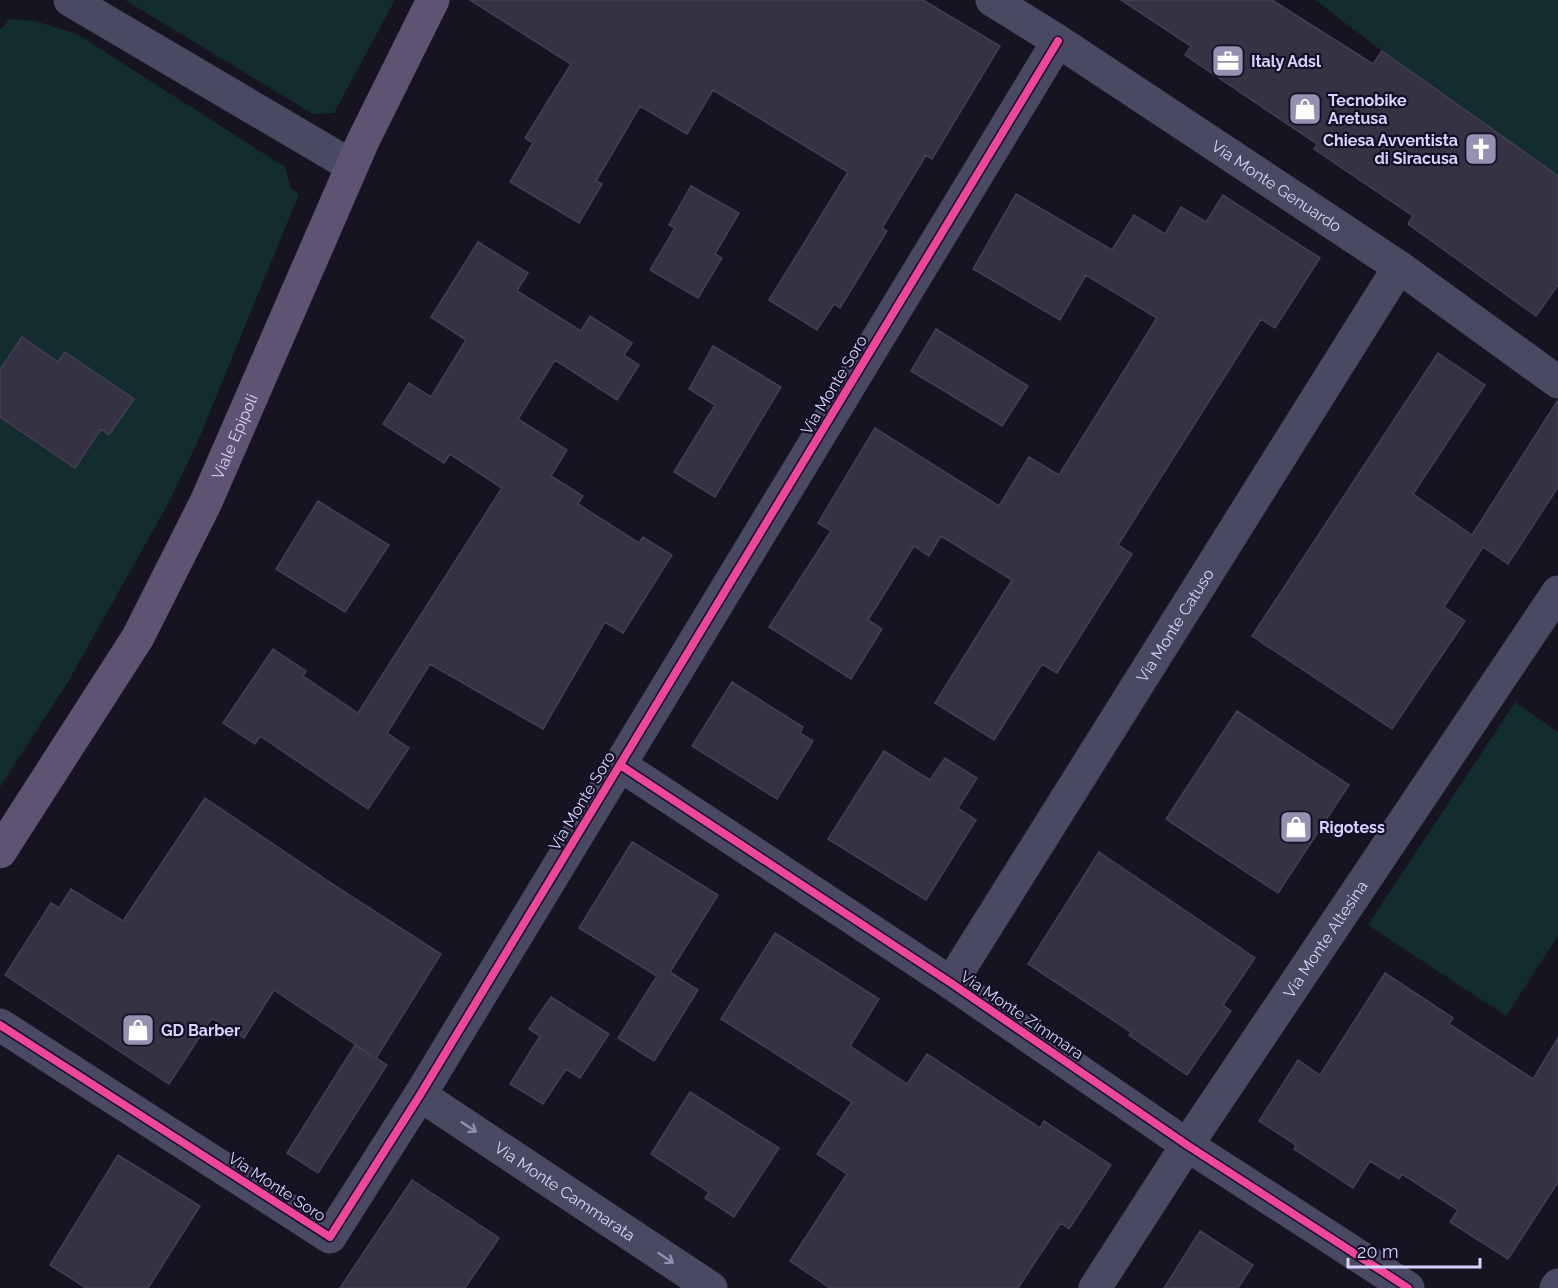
<svg xmlns="http://www.w3.org/2000/svg" width="1558" height="1288" font-family="Raleway,sans-serif">
<style>
.green{fill:#132c2d}
.building{fill:#343243;stroke:#433f54;stroke-width:1.5}
.lines{fill:none;stroke-linecap:round;stroke-linejoin:round}
.minor{stroke:#4a4962;stroke-width:33}
.major{stroke:#5e5373;stroke-width:33}
.cycleway-casing{stroke:#130f26;stroke-width:11}
.cycleway{stroke:#ed469a;stroke-width:8}
.oneway{stroke:#928eb0}
.labels{text-anchor:middle;dominant-baseline:central;stroke-width:4.5;stroke-linejoin:round;paint-order:stroke}
.poi-label{font-size:16px;font-weight:bold;fill:#d9d4ff;stroke:#130f26;text-anchor:start}
.street-label{font-size:16px;fill:#d9d4ff;stroke:#130f26}
</style>
<rect width="100%" height="100%" fill="#161421"/>
<path class="green" d="M 125,0 L 395,0 L 334,113 L 313,114 Z
M 1315,0 L 1558,0 L 1558,176 L 1382,51 Z
M 10,19 L 35,21 L 77,34 L 285,167 L 291,188 L 299,194 L 198,441 L 169,502 L 68,682 L 0,787 L 0,30 Z
M 1515,702 L 1558,732 L 1558,936 L 1506,1016 L 1368,925 Z"/>
<path class="building" d="M 470,0 L 923,0 L 1000,46 L 932,159 L 926,155 L 882,228 L 887,231 L 840,308 L 834,304 L 817,330 L 769,300 L 848,172 L 713,90 L 687,134 L 640,106 L 596,181 L 602,184 L 579,223 L 510,182 L 533,143 L 525,138 L 571,64 Z
M 1121,0 L 1272,0 L 1373,64 L 1382,51 L 1558,176 L 1558,285 L 1536,316 L 1408,224 L 1413,216 L 1314,149 L 1317,144 L 1185,55 L 1191,46 Z
M 691,186 L 739,213 L 715,254 L 722,258 L 698,298 L 650,270 L 675,228 L 669,225 Z
M 1016,194 L 1112,250 L 1134,215 L 1165,234 L 1181,207 L 1206,222 L 1223,195 L 1320,258 L 1275,328 L 1261,319 L 1118,545 L 1132,554 L 1057,673 L 1042,664 L 994,740 L 935,703 L 1012,580 L 941,536 L 929,556 L 914,546 L 868,620 L 882,629 L 851,679 L 769,627 L 831,531 L 818,523 L 875,428 L 999,506 L 1029,457 L 1059,475 L 1157,318 L 1086,275 L 1060,320 L 973,269 Z
M 478,242 L 528,273 L 517,291 L 581,331 L 590,316 L 632,343 L 624,355 L 639,365 L 617,400 L 555,360 L 518,419 L 567,450 L 551,476 L 583,496 L 578,504 L 639,543 L 643,537 L 672,555 L 623,633 L 605,622 L 543,729 L 430,664 L 387,733 L 409,748 L 368,809 L 260,736 L 255,744 L 223,723 L 273,649 L 306,671 L 303,676 L 358,713 L 502,488 L 450,454 L 444,463 L 383,424 L 409,383 L 431,397 L 466,340 L 431,317 Z
M 936,329 L 1028,386 L 1002,426 L 911,371 Z
M 22,337 L 58,362 L 65,352 L 134,399 L 109,435 L 101,429 L 75,468 L 0,417 L 0,370 Z
M 713,346 L 781,387 L 715,497 L 674,472 L 715,405 L 689,389 Z
M 1438,353 L 1485,385 L 1413,494 L 1472,535 L 1558,400 L 1558,487 L 1508,564 L 1483,547 L 1444,607 L 1465,621 L 1392,729 L 1252,636 Z
M 318,501 L 389,545 L 345,612 L 276,569 Z
M 732,682 L 803,727 L 800,733 L 813,741 L 777,799 L 692,746 Z
M 1237,711 L 1349,785 L 1278,893 L 1166,819 Z
M 884,751 L 930,780 L 945,758 L 977,778 L 958,808 L 976,820 L 926,900 L 828,839 Z
M 205,798 L 334,885 L 441,954 L 376,1058 L 387,1065 L 318,1173 L 287,1153 L 355,1045 L 374,1057 L 274,990 L 244,1038 L 212,1018 L 169,1084 L 5,975 L 51,903 L 59,908 L 71,889 L 123,921 Z
M 632,842 L 718,895 L 670,972 L 698,990 L 654,1061 L 618,1038 L 657,976 L 579,928 Z
M 1099,852 L 1255,958 L 1223,1005 L 1231,1011 L 1187,1075 L 1129,1035 L 1131,1032 L 1028,964 Z
M 775,933 L 879,999 L 850,1046 L 907,1084 L 927,1054 L 1040,1128 L 1044,1121 L 1111,1165 L 1069,1229 L 1061,1223 L 1018,1288 L 830,1288 L 790,1261 L 847,1174 L 817,1154 L 852,1102 L 721,1019 Z
M 1385,973 L 1453,1018 L 1449,1024 L 1533,1079 L 1558,1038 L 1558,1182 L 1508,1259 L 1450,1222 L 1458,1210 L 1402,1174 L 1399,1179 L 1370,1161 L 1353,1188 L 1294,1149 L 1296,1145 L 1259,1121 L 1298,1060 L 1320,1075 Z
M 551,997 L 609,1034 L 580,1078 L 566,1069 L 543,1104 L 510,1084 L 540,1036 L 529,1029 Z
M 690,1092 L 779,1148 L 734,1217 L 705,1198 L 709,1192 L 651,1154 Z
M 118,1155 L 200,1206 L 148,1288 L 86,1288 L 50,1265 Z
M 412,1180 L 499,1238 L 465,1288 L 340,1288 Z
M 1200,1231 L 1253,1265 L 1238,1288 L 1164,1288 Z"/>
<g class="lines">
<g class="minor">
<path d="M 70,0 L 352,166"/>
<path id="s1" d="M 992,0 L 1058,41 L 1399,267 L 1558,382"/>
<path d="M 620,765 L 951,983 L 1187,1145 L 1408,1288"/>
<path id="s2" d="M 951,983 L 1399,267"/>
<path d="M 0,1025 L 330,1237 L 420,1095 L 1058,41"/>
<path id="s3" d="M 420,1095 L 711,1288"/>
<path id="s4" d="M 1095,1288 L 1187,1145 L 1558,592"/>
<path d="M 1556,1288 L 1558,1285"/>
</g>
<path class="major" id="s5" d="M 0,852 L 138,637 L 206,502 L 363,141 L 433,0"/>
<g class="cycleway-casing">
<path id="cycleway" d="M 620,765 L 951,983 L 1187,1145 L 1408,1288
M 0,1025 L 330,1237 L 420,1095 L 1058,41"/>
</g>
<use href="#cycleway" class="cycleway"/>
</g>
<defs><path id="oneway-shaft" d="M-6 0H5M1.5-3L5.5 0L1.5 3" fill="none" stroke-width="1.6" stroke-linecap="round" stroke-linejoin="round" transform="scale(1.5)"/></defs>
<g class="oneway">
<use href="#oneway-shaft" transform="translate(469 1127) rotate(34)"/>
<use href="#oneway-shaft" transform="translate(666 1258) rotate(34)"/>
</g>
<defs>
<g id="office-square" transform="scale(1.725)"><rect x="-9" y="-9" width="18" height="18" rx="4" fill="#9591b1" stroke="#130f26"/><path d="M-6-3h4V-5.5h4V-3h4V5H-6ZM-1-4.5V-3h2v-1.5ZM-6 0V1H6V0Z" fill="#fff"/></g>
<g id="shop-square" transform="scale(1.725)"><rect x="-9" y="-9" width="18" height="18" rx="4" fill="#9591b1" stroke="#130f26"/><path d="M-5-2.5h2.3a2.7 3.5 0 0 1 5.4 0H5L5.5 6h-11ZM-1.5-2.5h3a1.5 2.3 0 0 0-3 0Z" fill="#fff"/></g>
<g id="church-square" transform="scale(1.725)"><rect x="-9" y="-9" width="18" height="18" rx="4" fill="#9591b1" stroke="#130f26"/><path d="M-1.2-6h2.4v3.5h3.3v2.4h-3.3V6h-2.4V-.1h-3.3v-2.4h3.3Z" fill="#fff"/></g>
</defs>
<g fill-rule="evenodd">
<use href="#office-square" x="1228" y="61"/>
<use href="#shop-square" x="1305" y="109"/>
<use href="#church-square" x="1481" y="149"/>
<use href="#shop-square" x="1296" y="827"/>
<use href="#shop-square" x="138" y="1030"/>
</g>
<g class="labels">
<g class="poi-label">
<text x="1251" y="61">Italy Adsl</text>
<text x="1328" y="100">Tecnobike<tspan x="1328" dy="18">Aretusa</tspan></text>
<text x="1458" y="140" text-anchor="end">Chiesa Avventista<tspan x="1458" dy="18">di Siracusa</tspan></text>
<text x="1319" y="827">Rigotess</text>
<text x="161" y="1030">GD Barber</text>
</g>
<g class="street-label">
<text stroke="none"><textPath href="#s1" startOffset="340">Via Monte Genuardo</textPath></text>
<text transform="translate(834 385) rotate(-59)">Via Monte Soro</text>
<text stroke="none"><textPath href="#s5" startOffset="478">Viale Epipoli</textPath></text>
<text stroke="none"><textPath href="#s2" startOffset="422">Via Monte Catuso</textPath></text>
<text transform="translate(582 801) rotate(-59)">Via Monte Soro</text>
<text stroke="none"><textPath href="#s4" startOffset="418">Via Monte Altesina</textPath></text>
<text transform="translate(1022 1015) rotate(34)">Via Monte Zimmara</text>
<text transform="translate(277 1187) rotate(33)">Via Monte Soro</text>
<text stroke="none"><textPath href="#s3" startOffset="174">Via Monte Cammarata</textPath></text>
</g>
</g>
<path d="M1348 1258v9h132v-9" fill="none" stroke="#d9d4ff" stroke-width="3"/>
<text x="1357" y="1258" font-size="18" fill="#d9d4ff" stroke="#130f26" stroke-width="4.5" paint-order="stroke">20 m</text>
</svg>
